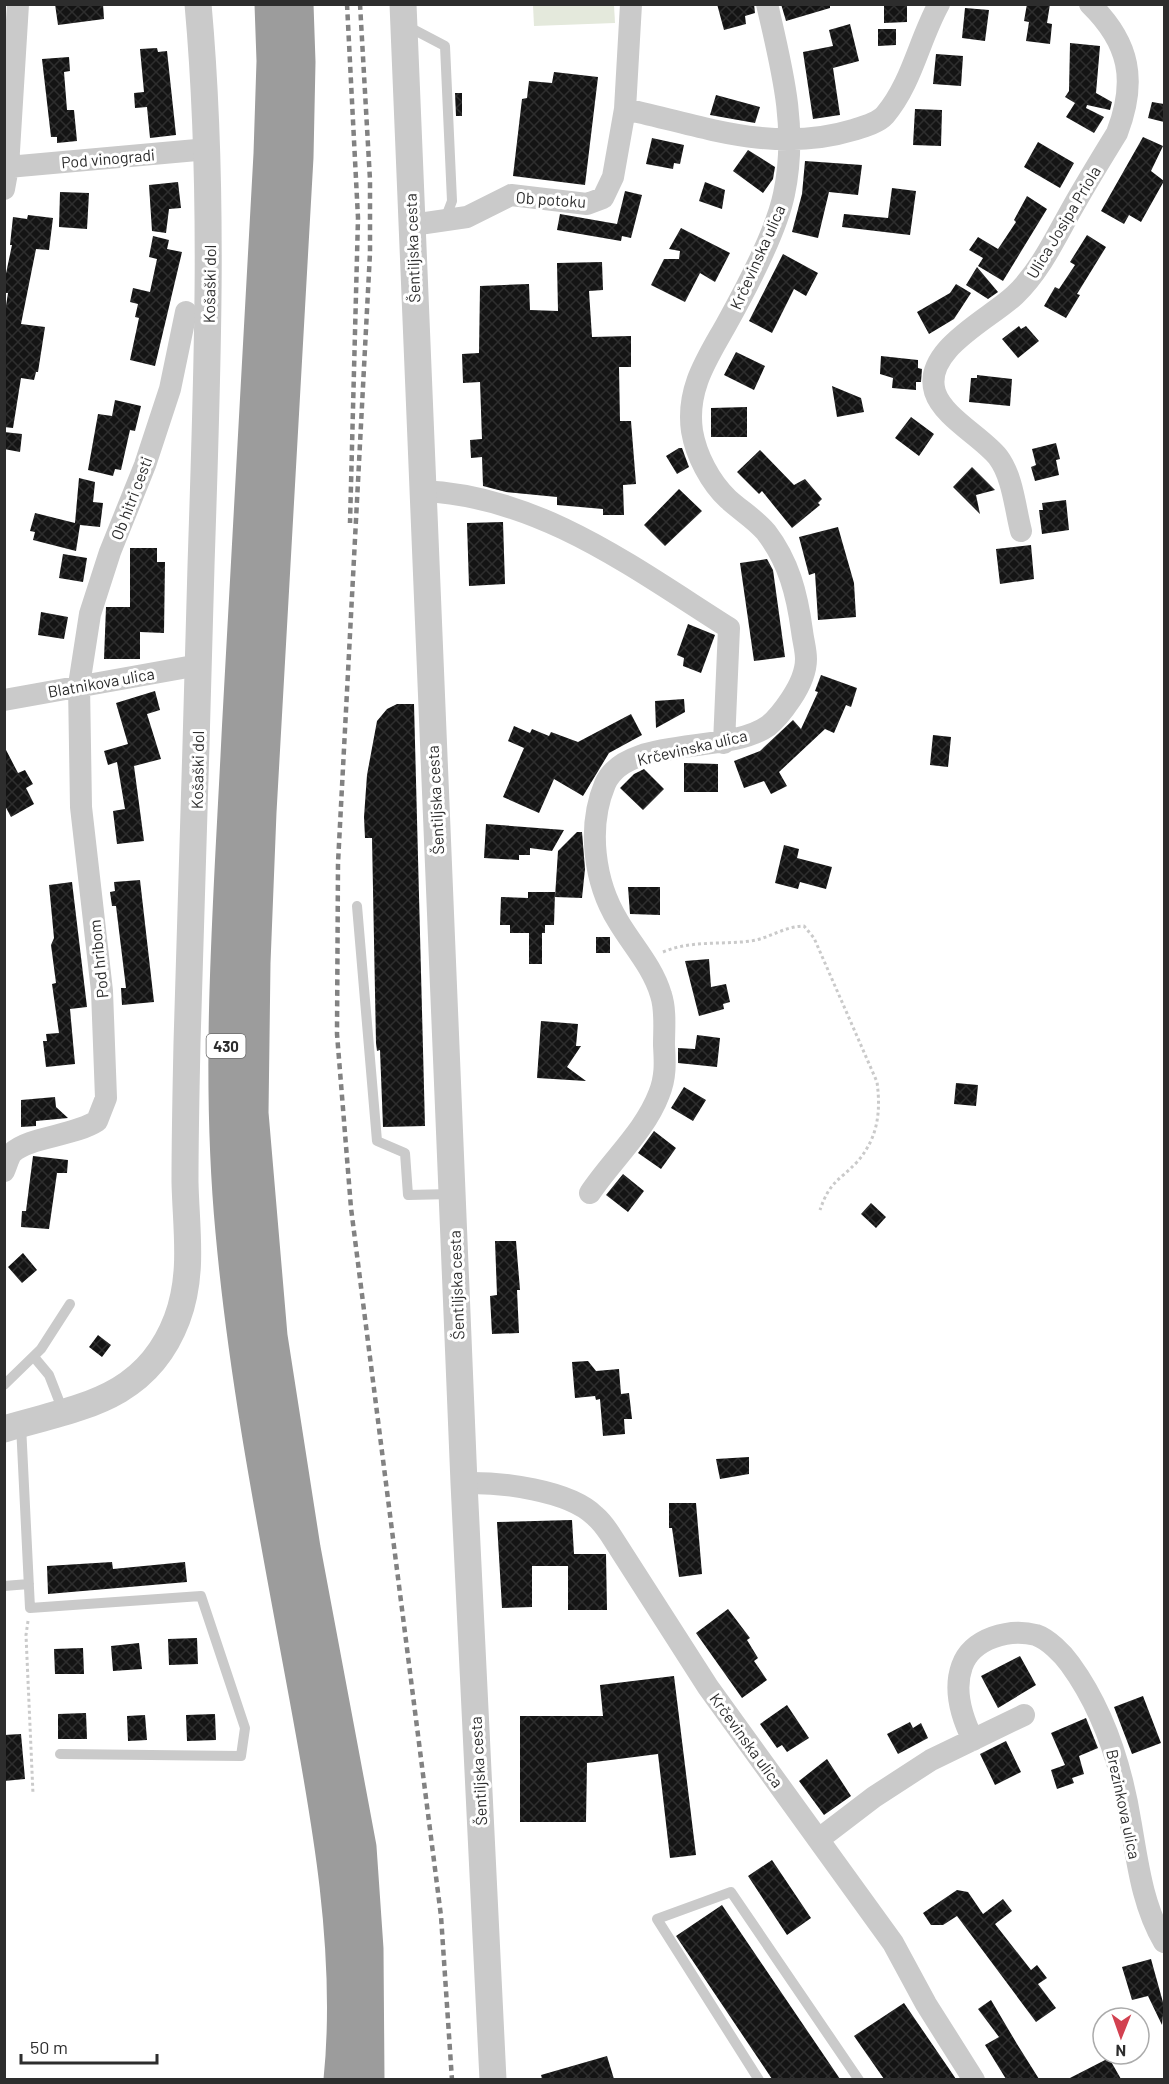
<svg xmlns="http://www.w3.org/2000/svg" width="1169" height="2084" font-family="Barlow,sans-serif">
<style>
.garden{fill:#e4e9dc}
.building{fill:url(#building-cross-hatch)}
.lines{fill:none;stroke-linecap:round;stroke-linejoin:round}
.path{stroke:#cacaca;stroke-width:3;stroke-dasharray:3 3;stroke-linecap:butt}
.service{stroke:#cacaca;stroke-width:10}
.minor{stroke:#cacaca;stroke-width:22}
.tertiary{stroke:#cacaca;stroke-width:27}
.trunk{stroke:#9c9c9c;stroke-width:33}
.rail{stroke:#828282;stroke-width:4.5;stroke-dasharray:6 4.5;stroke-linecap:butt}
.labels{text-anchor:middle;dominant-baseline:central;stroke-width:6;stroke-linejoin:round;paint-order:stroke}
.shield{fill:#fff;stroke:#6c6c6c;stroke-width:1.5}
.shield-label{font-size:15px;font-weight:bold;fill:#2d2d2d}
.street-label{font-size:16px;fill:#2d2d2d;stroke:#fff}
</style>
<defs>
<pattern id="building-cross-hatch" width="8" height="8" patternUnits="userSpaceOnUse" patternTransform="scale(1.5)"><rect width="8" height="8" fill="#141414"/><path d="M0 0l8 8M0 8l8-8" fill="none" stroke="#2e2e2e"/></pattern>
</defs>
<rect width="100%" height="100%" fill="#fff"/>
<path class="garden" d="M 533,5 L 614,5 L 615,23 L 534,26 Z"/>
<path class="building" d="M 55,4 L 103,4 L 104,19 L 58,25 Z
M 717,4 L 754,4 L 755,13 L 745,16 L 746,24 L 724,30 Z
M 781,4 L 830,4 L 830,8 L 786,21 Z
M 884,4 L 907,4 L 907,22 L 884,23 Z
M 1027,4 L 1050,4 L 1047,23 L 1052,24 L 1050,44 L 1026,41 L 1029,22 L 1024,21 Z
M 965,8 L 989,10 L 985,41 L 962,38 Z
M 850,24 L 859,61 L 833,68 L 840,115 L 813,119 L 803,52 L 833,46 L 829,30 Z
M 878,29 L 896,29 L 896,45 L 878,46 Z
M 1070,43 L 1100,46 L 1096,93 L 1112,102 L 1110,110 L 1087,105 L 1086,108 L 1104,117 L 1094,133 L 1066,117 L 1075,103 L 1065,97 L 1069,91 Z
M 157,48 L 158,52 L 167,51 L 176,135 L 150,138 L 147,107 L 135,108 L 134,93 L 144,92 L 140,49 Z
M 936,54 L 963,56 L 961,86 L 933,84 Z
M 69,57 L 70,71 L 64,72 L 67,110 L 74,110 L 77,141 L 57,143 L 57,137 L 51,137 L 42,59 Z
M 554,72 L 598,77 L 585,185 L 513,176 L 522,99 L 527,98 L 529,81 L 552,83 Z
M 455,93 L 462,93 L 462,116 L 456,116 Z
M 716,95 L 760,107 L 755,123 L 710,115 Z
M 1152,102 L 1164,104 L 1164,122 L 1148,118 Z
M 915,109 L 942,110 L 941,146 L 913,145 Z
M 1143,137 L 1163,146 L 1151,171 L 1164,181 L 1141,222 L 1129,215 L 1124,224 L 1101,211 Z
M 652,138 L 684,145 L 680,164 L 674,163 L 673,169 L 646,164 Z
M 1038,142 L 1074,163 L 1060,188 L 1024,167 Z
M 748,150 L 775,167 L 773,179 L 763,193 L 733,171 Z
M 805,161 L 862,165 L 858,195 L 829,192 L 818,238 L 792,232 L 802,194 Z
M 178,182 L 181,208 L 169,209 L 166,233 L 152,231 L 149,185 Z
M 705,182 L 725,190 L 722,209 L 699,201 Z
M 892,188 L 916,191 L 910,235 L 842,227 L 844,214 L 888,218 Z
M 625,191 L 642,195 L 631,238 L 622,236 L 621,241 L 557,230 L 560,214 L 617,224 Z
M 60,192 L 89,193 L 87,229 L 59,227 Z
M 1027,196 L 1047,209 L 1003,281 L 978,266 L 983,258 L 969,250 L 978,237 L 998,249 L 1016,222 L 1014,220 Z
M 28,215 L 53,218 L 49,250 L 36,249 L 21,324 L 45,327 L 38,372 L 36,372 L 34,380 L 21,378 L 13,428 L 4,427 L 4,318 L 8,293 L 4,293 L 4,283 L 12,245 L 10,245 L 13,217 L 27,219 Z
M 681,228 L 730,253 L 715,282 L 700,273 L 685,302 L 651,285 L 664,259 L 679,259 L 680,251 L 669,249 Z
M 1087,235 L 1106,247 L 1077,294 L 1080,295 L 1066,318 L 1044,306 L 1055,287 L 1059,289 L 1075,265 L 1070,262 Z
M 153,236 L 169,240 L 167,249 L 182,252 L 155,366 L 130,360 L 139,318 L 135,317 L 138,304 L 130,302 L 133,288 L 150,292 L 157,259 L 149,257 Z
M 783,254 L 818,273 L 806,296 L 794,289 L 772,333 L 749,321 Z
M 602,262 L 603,290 L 589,291 L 592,337 L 631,336 L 631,367 L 619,367 L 620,421 L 631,421 L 636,484 L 623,485 L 624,515 L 603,515 L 603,509 L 557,505 L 557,497 L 506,492 L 483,486 L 482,457 L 471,458 L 470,440 L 482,439 L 480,382 L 463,383 L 462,354 L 479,353 L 480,286 L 529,284 L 530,310 L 558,311 L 557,263 Z
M 977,267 L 998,292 L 988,299 L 966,285 Z
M 956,284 L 971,293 L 954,319 L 929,334 L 917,312 L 950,293 Z
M 1019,326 L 1021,329 L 1026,326 L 1039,341 L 1018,358 L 1002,339 Z
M 736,352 L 765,366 L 754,390 L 724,375 Z
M 881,356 L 918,360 L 918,368 L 922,369 L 921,382 L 916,382 L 916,390 L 892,388 L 893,378 L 880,374 Z
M 977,375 L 1012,379 L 1010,406 L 969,402 L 971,378 L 977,378 Z
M 832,386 L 861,398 L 864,412 L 837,417 Z
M 115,400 L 141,406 L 135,431 L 130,430 L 121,470 L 115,469 L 113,476 L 88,470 L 98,414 L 112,416 Z
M 747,407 L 747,437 L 711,437 L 711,408 Z
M 911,417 L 934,434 L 919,456 L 895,438 Z
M 4,432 L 22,434 L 20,452 L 4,449 Z
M 1056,443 L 1060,459 L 1056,460 L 1059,475 L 1035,481 L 1031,467 L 1036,465 L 1032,449 Z
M 679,448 L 682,448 L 689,467 L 677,474 L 666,456 Z
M 760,450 L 794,485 L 805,479 L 822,499 L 818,503 L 820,505 L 792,528 L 762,491 L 759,494 L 737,472 Z
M 972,467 L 995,490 L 976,495 L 980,514 L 953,487 Z
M 79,478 L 95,482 L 93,502 L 103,503 L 100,527 L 80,525 L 76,551 L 33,540 L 35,532 L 30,531 L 35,513 L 75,523 Z
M 679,489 L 702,511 L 665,546 L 644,525 Z
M 1066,500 L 1069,530 L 1042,534 L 1039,510 L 1043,510 L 1042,503 Z
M 503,522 L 505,584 L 469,586 L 467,523 Z
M 838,527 L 854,583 L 856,617 L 818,620 L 815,573 L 809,575 L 799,537 Z
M 1031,545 L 1034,579 L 1000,584 L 996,549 Z
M 130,548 L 157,548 L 157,562 L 165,562 L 164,633 L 140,632 L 140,659 L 104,659 L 106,607 L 130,607 Z
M 63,554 L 87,558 L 83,582 L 59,578 Z
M 767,559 L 773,570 L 785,657 L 754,661 L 740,563 Z
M 41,612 L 68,617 L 64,639 L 38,635 Z
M 688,624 L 715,635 L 701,673 L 683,666 L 684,658 L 677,655 Z
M 821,675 L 857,688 L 851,707 L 846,705 L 834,733 L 825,729 L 779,772 L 787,786 L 771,794 L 764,781 L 744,788 L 734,761 L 760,751 L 793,720 L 801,729 L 818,692 L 815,691 Z
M 155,691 L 160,710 L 147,714 L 161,759 L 134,766 L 144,841 L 117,844 L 113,811 L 125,809 L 117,762 L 108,765 L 104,751 L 128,744 L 116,703 Z
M 684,699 L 685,712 L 656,728 L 655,701 Z
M 397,704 L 414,704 L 425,1126 L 383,1127 L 380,1050 L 377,1051 L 376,1043 L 372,838 L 365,838 L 364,817 L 367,775 L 377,721 L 387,709 Z
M 631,714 L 642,735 L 609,753 L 583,796 L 554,779 L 539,813 L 503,797 L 524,748 L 508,741 L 514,726 L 530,733 L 532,729 L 549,736 L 551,732 L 578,742 Z
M 933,735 L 951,737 L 948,767 L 930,765 Z
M 4,746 L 18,773 L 25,770 L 33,784 L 26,788 L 34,804 L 11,817 L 4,804 Z
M 684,763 L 718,764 L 718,792 L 684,792 Z
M 644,769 L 664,789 L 643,810 L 620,788 L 634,774 Z
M 486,824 L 564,830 L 552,851 L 530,848 L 530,855 L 519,855 L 519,860 L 484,858 Z
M 577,832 L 582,832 L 585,869 L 582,898 L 555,897 L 558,851 Z
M 784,845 L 799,849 L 797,858 L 832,867 L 826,889 L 800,882 L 798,889 L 775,883 Z
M 140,880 L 154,1002 L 122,1005 L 121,988 L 126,988 L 116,906 L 112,906 L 110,892 L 115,891 L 114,882 Z
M 72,882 L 87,1007 L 70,1009 L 75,1064 L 46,1067 L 43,1041 L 47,1041 L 46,1034 L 59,1033 L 52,984 L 56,983 L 51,945 L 54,938 L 49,885 Z
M 628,887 L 660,887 L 660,915 L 630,914 Z
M 528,892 L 555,892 L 554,925 L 545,925 L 545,933 L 542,933 L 542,964 L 529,964 L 529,933 L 510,933 L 510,925 L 500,925 L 501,897 L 528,898 Z
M 596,937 L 610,937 L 610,953 L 596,953 Z
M 709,959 L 711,987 L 726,984 L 730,1002 L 723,1004 L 724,1009 L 699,1016 L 685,961 Z
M 541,1021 L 578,1024 L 576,1046 L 581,1046 L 567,1067 L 586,1081 L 537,1078 Z
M 697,1035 L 720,1038 L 717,1067 L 678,1063 L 678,1048 L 695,1049 Z
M 956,1083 L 978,1085 L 976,1106 L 954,1104 Z
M 684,1087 L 706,1100 L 693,1121 L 671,1108 Z
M 55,1097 L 56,1107 L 68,1118 L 36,1121 L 36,1126 L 21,1127 L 21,1100 Z
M 654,1131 L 676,1148 L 661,1169 L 638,1153 Z
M 33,1156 L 68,1160 L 67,1173 L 57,1173 L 49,1229 L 21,1227 L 22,1211 L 26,1211 Z
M 623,1174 L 644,1191 L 628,1212 L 606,1195 Z
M 871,1203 L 886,1217 L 876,1228 L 861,1214 Z
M 495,1241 L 516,1241 L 520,1290 L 517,1290 L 519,1333 L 492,1334 L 490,1296 L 497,1295 Z
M 23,1253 L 37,1270 L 22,1283 L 8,1267 Z
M 98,1335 L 111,1345 L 102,1357 L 89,1347 Z
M 588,1361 L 596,1371 L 619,1369 L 621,1394 L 629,1393 L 632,1419 L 624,1419 L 625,1434 L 603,1436 L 600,1399 L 596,1400 L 595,1396 L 575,1398 L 572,1362 Z
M 749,1457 L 749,1474 L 720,1479 L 716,1459 Z
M 669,1503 L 696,1503 L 702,1574 L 679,1577 L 672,1528 L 669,1528 Z
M 572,1520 L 574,1554 L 606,1554 L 607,1610 L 568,1610 L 568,1566 L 532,1566 L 532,1607 L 502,1608 L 497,1522 Z
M 112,1562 L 113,1569 L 185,1562 L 187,1582 L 48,1594 L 47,1566 Z
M 728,1609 L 750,1638 L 747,1640 L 758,1658 L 754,1661 L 767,1680 L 742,1698 L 696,1633 Z
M 197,1638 L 198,1664 L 169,1665 L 168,1639 Z
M 139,1643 L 142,1669 L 113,1671 L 111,1646 Z
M 83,1648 L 84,1674 L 55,1674 L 54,1649 Z
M 1020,1656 L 1036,1685 L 998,1708 L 981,1676 Z
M 674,1676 L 696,1855 L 670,1858 L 658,1754 L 587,1763 L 586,1822 L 520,1822 L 520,1716 L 603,1716 L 600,1685 Z
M 1143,1696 L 1161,1743 L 1132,1754 L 1114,1707 Z
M 787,1705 L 809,1738 L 787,1752 L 782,1745 L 777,1748 L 760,1724 Z
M 86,1713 L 87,1739 L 58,1739 L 58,1714 Z
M 215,1714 L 216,1740 L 187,1741 L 186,1715 Z
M 145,1715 L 147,1740 L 128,1741 L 127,1716 Z
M 1086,1718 L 1098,1748 L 1079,1756 L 1084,1774 L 1072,1778 L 1074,1783 L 1057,1789 L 1051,1770 L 1065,1765 L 1051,1733 Z
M 910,1722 L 913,1728 L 921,1723 L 928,1738 L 898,1754 L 887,1734 Z
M 21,1734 L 25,1779 L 4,1781 L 4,1735 Z
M 1006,1741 L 1021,1772 L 995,1785 L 980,1754 Z
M 827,1759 L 851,1796 L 824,1815 L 799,1781 Z
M 772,1860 L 811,1918 L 787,1935 L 748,1876 Z
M 957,1890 L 968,1892 L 983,1914 L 1003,1899 L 1012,1911 L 995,1924 L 1031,1970 L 1037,1965 L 1047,1978 L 1038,1984 L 1056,2008 L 1036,2022 L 957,1916 L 943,1925 L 931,1925 L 923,1913 Z
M 722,1905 L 840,2079 L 772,2079 L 676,1936 Z
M 1151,1959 L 1164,2006 L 1162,2025 L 1148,1996 L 1132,2000 L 1122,1967 Z
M 991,2000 L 1017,2044 L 1039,2079 L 1006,2079 L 985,2045 L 999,2037 L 978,2009 Z
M 904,2003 L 956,2079 L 884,2079 L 854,2036 Z
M 607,2056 L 614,2079 L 542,2079 L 541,2075 Z
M 1109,2058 L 1121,2079 L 1068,2079 Z"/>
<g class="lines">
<path class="path" d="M 663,952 C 691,940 721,945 751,941 C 770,938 785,926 804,926 L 814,938 L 877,1082 C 881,1112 878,1138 857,1162 C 838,1182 830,1181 820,1210
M 28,1621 L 26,1635 L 33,1794"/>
<path class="service" d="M 405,25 L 445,46 L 452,201 L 444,222
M 357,906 L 377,1141 L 405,1153 L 408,1195 L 452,1194
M 34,1357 L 49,1375 L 63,1411
M 4,1385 L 41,1349 L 70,1304
M 21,1425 L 30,1608 L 201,1596 L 245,1728 L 241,1756 L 60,1754
M 4,1586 L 29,1584
M 759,2080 L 657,1919 L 731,1892 L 859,2080"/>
<path class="minor" d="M 631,4 L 625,109 C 702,126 774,154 853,130 C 863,127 878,123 885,115 C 912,83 919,40 939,4
M 8,167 L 208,149
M 4,189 L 8,167 L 18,4
M 412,225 L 467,217 L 511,195 L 587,204 L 603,198 L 613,177 L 625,109
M 421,491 C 538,495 634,568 729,628 L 724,743
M 1021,531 C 1015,508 1013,477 998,457 C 982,437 943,417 935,392 C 922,350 990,319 1015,295 C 1039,272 1054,241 1070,212 C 1085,185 1101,159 1117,133 C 1137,81 1130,43 1090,4
M 4,700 L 199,665
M 4,1171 C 7,1165 8,1158 12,1153 C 28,1137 74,1136 97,1121 L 106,1098 L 102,991 L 81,807 L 79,685 L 90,614 L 110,552 L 145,465 L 170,389 L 186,312
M 590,1193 C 612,1160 645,1131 659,1094 C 666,1077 665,1062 664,1045 C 664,1029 666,1010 661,995 C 653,967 632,945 618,921 C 594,882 587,827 605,784 C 626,735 727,755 768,726 C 777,719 785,708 791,699 C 799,687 806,674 806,659 C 806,650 803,640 802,631 C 797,594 789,562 766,532 C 755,519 740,510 728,499 C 710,482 696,455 692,431 C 686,389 707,359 726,325 C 746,289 776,233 784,194 C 798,128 782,69 767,4
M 464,1483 C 500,1482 569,1490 595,1516 C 601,1521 606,1528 610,1534 L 708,1687 L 893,1943 L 926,2004 L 974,2080
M 973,1740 C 962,1718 953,1691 962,1666 C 972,1638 1010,1628 1036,1635 C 1048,1639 1063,1654 1070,1664 C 1105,1712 1122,1768 1131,1825 C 1138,1866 1143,1906 1164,1942
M 819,1839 L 874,1797 L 931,1760 L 1024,1715"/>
<path class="tertiary" d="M 403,4 L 464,1483 L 493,2080
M 4,1429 C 78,1407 146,1401 177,1319 C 194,1274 186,1229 185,1182 C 185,1136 186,1089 187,1043 C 193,884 196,725 201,566 C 207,378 215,192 198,4"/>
<path class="trunk" d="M 271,4 L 273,61 L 270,154 C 258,354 247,555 237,756 C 229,914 217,1074 232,1232 C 246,1387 277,1540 305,1693 C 328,1817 353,1953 340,2080
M 297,4 L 299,62 L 297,157 L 260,812 L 254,963 L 252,1113 L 271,1336 L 304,1548 L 360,1847 L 367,1949 L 368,2080"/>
<path class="rail" d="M 347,4 L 358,218 L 350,523
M 360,4 L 370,180 L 370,253 L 338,863 L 337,1034 L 351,1208 L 441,1916 L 452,2080"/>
</g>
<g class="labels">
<rect class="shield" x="206.5" y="1034" width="39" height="24" rx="4.5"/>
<g class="shield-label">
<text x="226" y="1046">430</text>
</g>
<g class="street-label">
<text transform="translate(108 158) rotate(-5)">Pod vinogradi</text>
<text transform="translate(551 199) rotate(4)">Ob potoku</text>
<text transform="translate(1063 222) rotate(-59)">Ulica Josipa Priola</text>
<text transform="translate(412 248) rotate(-92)">Šentiljska cesta</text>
<text transform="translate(757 257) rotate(-66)">Krčevinska ulica</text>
<text transform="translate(209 284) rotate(-89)">Košaški dol</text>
<text transform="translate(131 498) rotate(-69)">Ob hitri cesti</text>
<text transform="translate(101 682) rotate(-10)">Blatnikova ulica</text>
<text transform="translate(692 747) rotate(-13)">Krčevinska ulica</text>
<text transform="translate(197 770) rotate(-89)">Košaški dol</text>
<text transform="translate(435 800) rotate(-93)">Šentiljska cesta</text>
<text transform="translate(98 959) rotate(-96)">Pod hribom</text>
<text transform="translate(456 1285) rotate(-92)">Šentiljska cesta</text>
<text transform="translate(747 1740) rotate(54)">Krčevinska ulica</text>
<text transform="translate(478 1771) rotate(-93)">Šentiljska cesta</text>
<text transform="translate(1124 1804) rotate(78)">Brezinkova ulica</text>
</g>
</g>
<rect width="1169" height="2084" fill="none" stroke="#2d2d2d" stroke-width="12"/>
<g transform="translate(1121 2036) rotate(181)"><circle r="28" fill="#ffffff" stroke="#ababab" stroke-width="1.5"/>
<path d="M0-4.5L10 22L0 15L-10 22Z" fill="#d24150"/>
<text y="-9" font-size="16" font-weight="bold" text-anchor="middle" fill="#2d2d2d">N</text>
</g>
<path d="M21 2054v9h136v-9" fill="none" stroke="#2d2d2d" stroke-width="3"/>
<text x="30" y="2054" font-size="18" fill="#2d2d2d" stroke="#ffffff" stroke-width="4.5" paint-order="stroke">50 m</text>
</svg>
